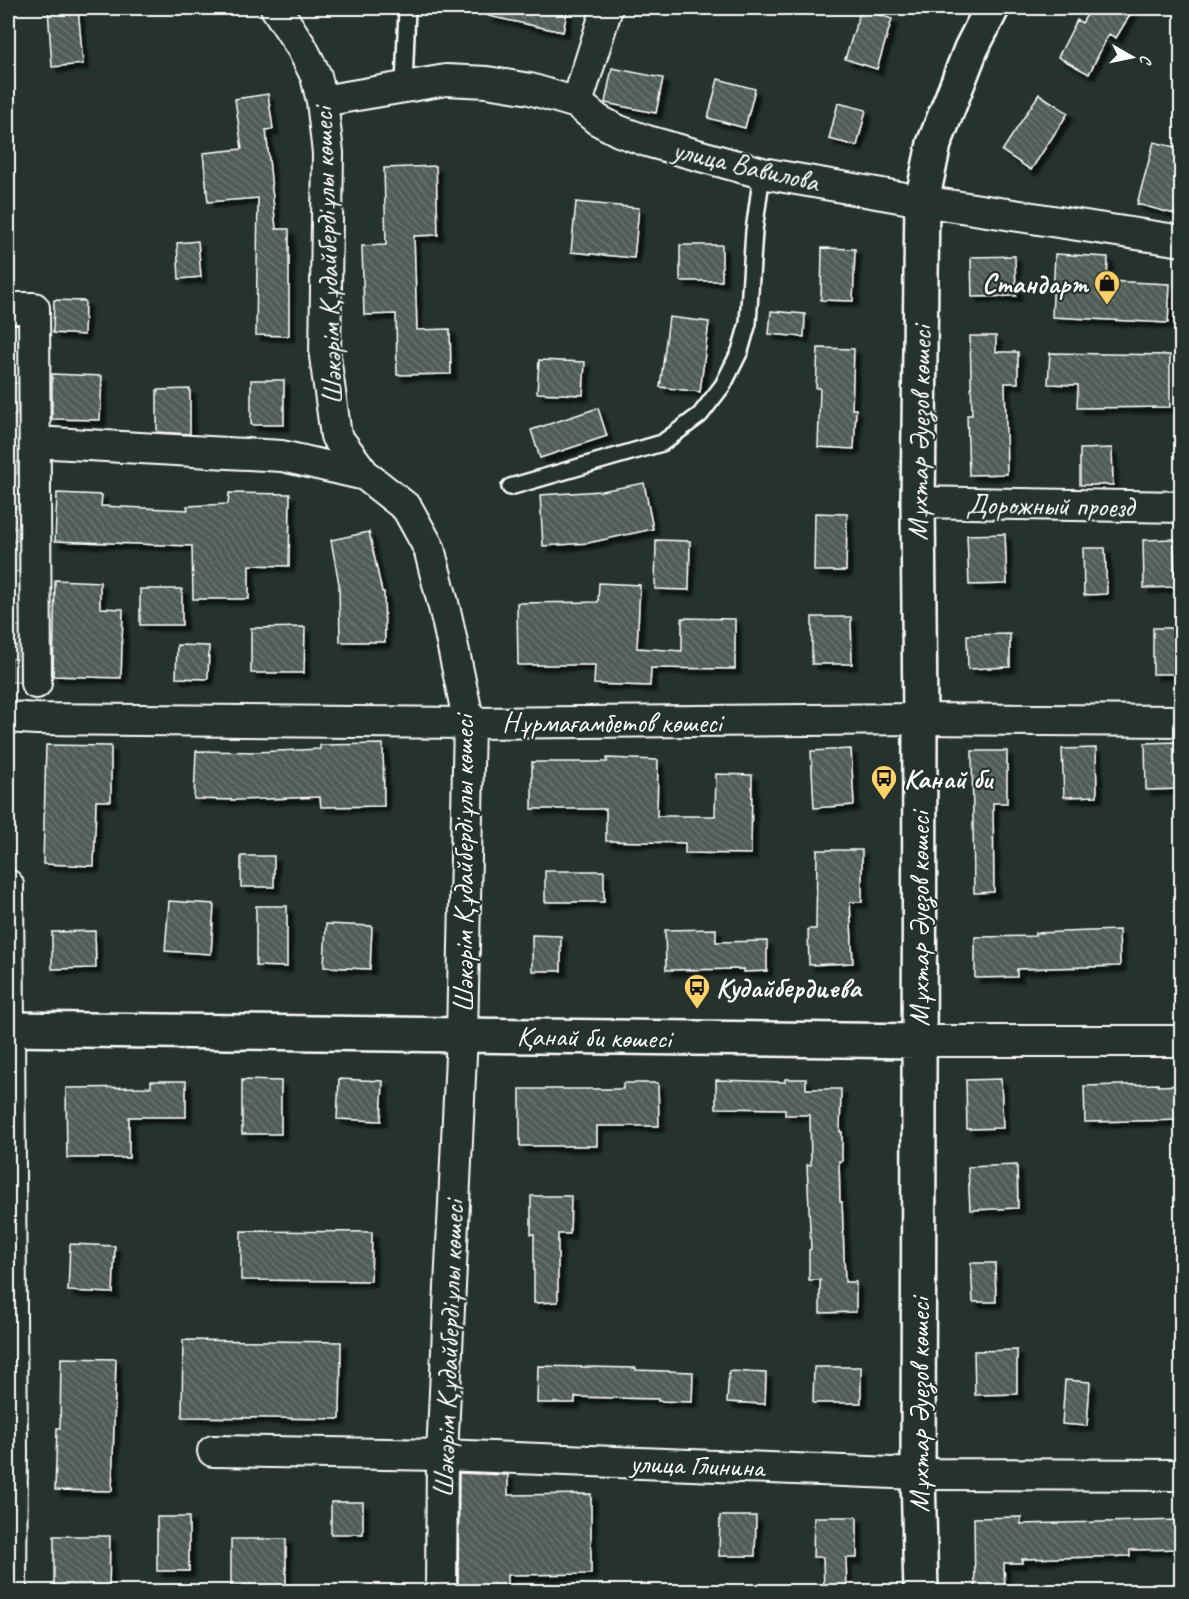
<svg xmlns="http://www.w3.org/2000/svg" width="1189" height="1599" font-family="Caveat,sans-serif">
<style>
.grass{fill:#3e4944;stroke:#9ea4a2;stroke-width:1.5}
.building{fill:url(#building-back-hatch);stroke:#fff;stroke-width:1.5;filter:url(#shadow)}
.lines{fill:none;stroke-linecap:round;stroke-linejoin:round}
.lane-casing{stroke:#fff;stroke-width:20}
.street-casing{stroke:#fff;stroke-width:34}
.secondary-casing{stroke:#fff;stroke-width:38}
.lane{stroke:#26332d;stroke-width:15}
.street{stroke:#26332d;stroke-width:30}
.secondary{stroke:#26332d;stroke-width:33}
.labels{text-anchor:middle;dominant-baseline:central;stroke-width:4.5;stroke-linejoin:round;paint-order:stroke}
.street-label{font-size:28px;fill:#fff;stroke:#26332d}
.poi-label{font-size:28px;font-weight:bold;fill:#fff;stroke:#26332d;text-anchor:start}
</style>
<defs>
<pattern id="building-back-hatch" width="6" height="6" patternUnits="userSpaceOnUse" patternTransform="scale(1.5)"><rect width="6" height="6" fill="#515c57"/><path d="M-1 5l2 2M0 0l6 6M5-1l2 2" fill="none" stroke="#6b7470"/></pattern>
<filter id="shadow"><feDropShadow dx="5.5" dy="5.5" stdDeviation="1.5" flood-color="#0009"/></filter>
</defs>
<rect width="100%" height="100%" fill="#26332d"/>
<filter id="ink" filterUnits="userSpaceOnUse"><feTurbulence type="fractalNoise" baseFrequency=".0167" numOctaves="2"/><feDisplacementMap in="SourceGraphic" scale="12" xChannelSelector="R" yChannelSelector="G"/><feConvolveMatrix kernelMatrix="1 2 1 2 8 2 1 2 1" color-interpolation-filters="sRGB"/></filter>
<g filter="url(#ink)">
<path class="grass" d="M 12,383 L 27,383 L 27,441 L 12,440 L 12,416 L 17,415 L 17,403 L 12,402 Z
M 12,448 L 27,448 L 27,506 L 12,506 L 12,474 L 17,474 L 17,462 L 12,461 Z
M 12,508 L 27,508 L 27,571 L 12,572 L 12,541 L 17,541 L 17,528 L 12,528 Z
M 11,626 L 27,627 L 27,682 L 11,682 L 11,659 L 17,659 L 17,646 L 12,646 Z"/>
<path class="building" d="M 48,8 L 78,8 L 83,64 L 52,67 Z
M 489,8 L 568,8 L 563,32 L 488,16 Z
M 1091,8 L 1134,8 L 1116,38 L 1109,34 L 1089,74 L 1058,57 L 1077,20 L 1082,23 Z
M 861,9 L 892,19 L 877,69 L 845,59 Z
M 612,68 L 663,78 L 656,113 L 605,103 Z
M 718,79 L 755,89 L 745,128 L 708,118 Z
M 268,94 L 273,129 L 266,130 L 276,229 L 289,229 L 289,336 L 256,335 L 258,198 L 208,202 L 203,153 L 242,149 L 235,99 Z
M 1039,94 L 1068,113 L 1031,170 L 1002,151 Z
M 838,103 L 866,110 L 857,146 L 829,139 Z
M 1154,142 L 1182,149 L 1182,216 L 1137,204 Z
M 436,166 L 438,235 L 414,236 L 417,330 L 450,329 L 451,374 L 397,375 L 396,314 L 364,315 L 362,246 L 386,245 L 384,168 Z
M 576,202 L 639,208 L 634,258 L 571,252 Z
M 198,241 L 201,277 L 179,279 L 177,243 Z
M 680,245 L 722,245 L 722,281 L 680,281 Z
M 822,248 L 855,249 L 853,301 L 821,300 Z
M 1055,254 L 1108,257 L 1107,281 L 1170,284 L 1168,323 L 1052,317 Z
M 1015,256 L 1016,296 L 972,297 L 971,257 Z
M 54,300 L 85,301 L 84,335 L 53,333 Z
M 771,311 L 805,314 L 804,337 L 769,334 Z
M 669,317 L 709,322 L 700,392 L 660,387 Z
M 970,336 L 996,336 L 996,352 L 1018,352 L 1018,383 L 1005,383 L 1007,474 L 969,475 L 967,415 L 972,415 Z
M 818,348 L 854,349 L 852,409 L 856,409 L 854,449 L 818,447 L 820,388 L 816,388 Z
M 1050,353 L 1170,355 L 1170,407 L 1077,408 L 1078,385 L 1048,384 Z
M 539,360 L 585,362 L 583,395 L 537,393 Z
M 52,374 L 102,376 L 100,420 L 52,419 Z
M 251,380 L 284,380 L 284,425 L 251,425 Z
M 190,389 L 190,434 L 157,432 L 157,390 Z
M 598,408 L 607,436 L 540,458 L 531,430 Z
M 1112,448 L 1113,485 L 1080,485 L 1080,449 Z
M 644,483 L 653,529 L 588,543 L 543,546 L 540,495 L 601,491 Z
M 57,493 L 102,495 L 101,506 L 188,510 L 187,506 L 228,504 L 229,493 L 290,494 L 289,566 L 249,565 L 249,599 L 193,599 L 192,546 L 55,541 Z
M 815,513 L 847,514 L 846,571 L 814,571 Z
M 369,532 L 382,592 L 384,592 L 385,642 L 340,642 L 339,584 L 331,540 Z
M 1005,534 L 1007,584 L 969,585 L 967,535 Z
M 1174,539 L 1175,587 L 1144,588 L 1143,540 Z
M 656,540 L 690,541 L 689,590 L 655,589 Z
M 1083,548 L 1105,548 L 1107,594 L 1084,595 Z
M 55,580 L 100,582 L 100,608 L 123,609 L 121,678 L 53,676 Z
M 599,583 L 640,585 L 637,648 L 682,651 L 682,618 L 735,619 L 735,669 L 651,668 L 650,686 L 594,684 L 595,665 L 518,665 L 517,603 L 598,602 Z
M 140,589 L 182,589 L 182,625 L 140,625 Z
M 812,617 L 851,617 L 852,664 L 812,664 Z
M 305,627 L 304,673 L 251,673 L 251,628 Z
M 1153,628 L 1182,628 L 1182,674 L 1153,674 Z
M 1010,634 L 1010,667 L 968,669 L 967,635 Z
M 177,645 L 209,646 L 208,679 L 176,678 Z
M 1178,742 L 1180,789 L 1146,790 L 1145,743 Z
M 383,744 L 384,806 L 321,807 L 320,797 L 238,800 L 194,799 L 196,751 L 256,752 L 320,749 L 320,745 Z
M 46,745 L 111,746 L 111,801 L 96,801 L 94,866 L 43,864 Z
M 1096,748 L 1097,796 L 1064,797 L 1062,749 Z
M 851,749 L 854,805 L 814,808 L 811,751 Z
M 972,751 L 1007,751 L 1007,803 L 993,803 L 994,892 L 974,893 Z
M 607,758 L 658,760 L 657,816 L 715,816 L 716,774 L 752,775 L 751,854 L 685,853 L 685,843 L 606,841 L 606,809 L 532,809 L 532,762 L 607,762 Z
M 817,850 L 862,850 L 862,902 L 850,902 L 853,963 L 809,965 L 808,929 L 816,929 Z
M 241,856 L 274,856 L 274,887 L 241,887 Z
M 545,871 L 604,871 L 604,902 L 545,902 Z
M 169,901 L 214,904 L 211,954 L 165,951 Z
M 256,906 L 287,906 L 287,967 L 256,966 Z
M 326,924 L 372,926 L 370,969 L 324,967 Z
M 716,929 L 716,942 L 767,941 L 767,971 L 744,972 L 744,969 L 666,970 L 665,930 Z
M 1119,930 L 1120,966 L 1017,969 L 1017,977 L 975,978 L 975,937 L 1035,936 L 1035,933 Z
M 95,931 L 96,968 L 52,969 L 52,932 Z
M 532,935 L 561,936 L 561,971 L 532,971 Z
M 339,1079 L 383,1081 L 381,1121 L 337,1119 Z
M 785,1079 L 806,1079 L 806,1089 L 841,1089 L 840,1132 L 842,1132 L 842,1161 L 839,1161 L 840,1202 L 842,1202 L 845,1282 L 856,1282 L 856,1312 L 820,1313 L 820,1280 L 809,1280 L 809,1250 L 811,1249 L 807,1165 L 811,1165 L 810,1115 L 785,1115 L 785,1109 L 716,1108 L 716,1080 L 785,1082 Z
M 1001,1079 L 1003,1128 L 967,1129 L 966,1080 Z
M 242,1080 L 281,1081 L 281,1134 L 242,1134 Z
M 151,1081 L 186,1081 L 186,1117 L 129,1117 L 129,1158 L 67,1158 L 66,1088 L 151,1087 Z
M 623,1083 L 658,1083 L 659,1126 L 597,1126 L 597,1146 L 520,1146 L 520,1089 L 623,1089 Z
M 1158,1084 L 1158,1086 L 1182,1085 L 1182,1120 L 1085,1122 L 1084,1086 Z
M 1017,1165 L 1018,1208 L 970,1210 L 968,1167 Z
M 531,1196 L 571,1196 L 570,1234 L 558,1234 L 558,1302 L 534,1303 L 534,1234 L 531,1234 Z
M 241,1231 L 372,1232 L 371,1281 L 241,1280 Z
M 70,1244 L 115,1246 L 113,1293 L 68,1291 Z
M 971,1263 L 995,1263 L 996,1302 L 973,1302 Z
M 183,1340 L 341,1342 L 340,1419 L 182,1417 Z
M 1017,1350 L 1017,1394 L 975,1395 L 974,1351 Z
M 61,1358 L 116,1359 L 112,1491 L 55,1490 L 57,1428 L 60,1428 Z
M 538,1366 L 636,1368 L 636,1370 L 693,1372 L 692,1402 L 658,1401 L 658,1399 L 575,1397 L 575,1403 L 537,1403 Z
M 814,1367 L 861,1367 L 861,1403 L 813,1403 Z
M 729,1371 L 766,1373 L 765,1404 L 727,1402 Z
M 1065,1380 L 1090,1382 L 1087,1426 L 1062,1424 Z
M 459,1473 L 508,1475 L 508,1495 L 591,1494 L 591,1574 L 507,1575 L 507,1592 L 458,1592 Z
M 331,1502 L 363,1502 L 363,1534 L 331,1534 Z
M 720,1516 L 756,1516 L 755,1556 L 719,1556 Z
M 157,1517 L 189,1517 L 189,1571 L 157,1571 Z
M 814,1517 L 857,1517 L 857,1558 L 846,1558 L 847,1592 L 824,1592 L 823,1557 L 813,1557 Z
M 1021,1517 L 1021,1524 L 1182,1520 L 1182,1549 L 1130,1550 L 1130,1556 L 1022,1559 L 1022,1563 L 1004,1563 L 1005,1592 L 975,1592 L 974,1518 Z
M 54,1536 L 110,1536 L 109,1592 L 54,1592 Z
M 231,1539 L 286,1539 L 286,1587 L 231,1586 Z"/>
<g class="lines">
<g class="lane-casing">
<path id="lane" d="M 404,86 L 407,8
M 510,487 L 662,443 L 700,415 L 723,385 L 740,351 L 748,323 L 754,231 L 762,173"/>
</g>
<g class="street-casing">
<path id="street" d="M 276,8 L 302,48 L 316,76 L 322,101 L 328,153 L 325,356 L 336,436 L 365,475 L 407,508 L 429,548 L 447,619 L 469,723 L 462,1035 L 442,1455 L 441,1592
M 322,101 L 446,80 L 487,82 L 530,89 L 577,103 L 598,120 L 619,131 L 647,141 L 762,173 L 922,201 L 1182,241
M 577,103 L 607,8
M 8,308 L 34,308 L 36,683
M 35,442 L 282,456 L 365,475
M 918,502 L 1182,507
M 8,717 L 36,719 L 469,723 L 920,719 L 1182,721
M 8,885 L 12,1452 L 11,1592
M 918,1041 L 1182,1041
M 213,1451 L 442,1455 L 918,1474 L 1182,1475"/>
</g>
<g class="secondary-casing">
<path id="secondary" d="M 8,1029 L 918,1041
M 921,1592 L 918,1474 L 920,719 L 918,502 L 922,201 L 934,144 L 971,49 L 992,8"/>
</g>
<use href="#lane" class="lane"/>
<use href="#street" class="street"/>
<use href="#secondary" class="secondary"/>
</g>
</g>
<defs>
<g id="shop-pin" transform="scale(1.35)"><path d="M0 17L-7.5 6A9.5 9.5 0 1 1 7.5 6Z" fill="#ffd166" stroke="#26332d"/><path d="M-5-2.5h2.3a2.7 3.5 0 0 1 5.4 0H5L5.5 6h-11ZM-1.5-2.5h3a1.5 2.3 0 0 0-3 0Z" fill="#111"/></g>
<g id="bus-pin" transform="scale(1.35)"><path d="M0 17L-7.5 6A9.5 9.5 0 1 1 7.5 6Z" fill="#ffd166" stroke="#26332d"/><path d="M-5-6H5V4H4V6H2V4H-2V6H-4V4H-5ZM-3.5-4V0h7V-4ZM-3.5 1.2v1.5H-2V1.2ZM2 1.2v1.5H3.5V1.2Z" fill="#111"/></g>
</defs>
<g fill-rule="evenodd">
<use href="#shop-pin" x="1107" y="283"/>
<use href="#bus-pin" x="884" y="778"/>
<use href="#bus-pin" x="697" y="987"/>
</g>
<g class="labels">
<g class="street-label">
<text transform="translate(746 165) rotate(13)">улица Вавилова</text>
<text transform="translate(327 256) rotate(-92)">Шәкәрім Құдайбердіұлы көшесі</text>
<text transform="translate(919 433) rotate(-89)">Мұхтар Әуезов көшесі</text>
<text transform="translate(1050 505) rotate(1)">Дорожный проезд</text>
<text x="612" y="722">Нұрмағамбетов көшесі</text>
<text transform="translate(463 864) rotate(-90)">Шәкәрім Құдайбердіұлы көшесі</text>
<text transform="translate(919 919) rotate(-90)">Мұхтар Әуезов көшесі</text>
<text transform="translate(594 1037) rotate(1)">Қанай би көшесі</text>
<text transform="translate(448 1349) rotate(-88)">Шәкәрім Құдайбердіұлы көшесі</text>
<text transform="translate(919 1405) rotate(-90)">Мұхтар Әуезов көшесі</text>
<text transform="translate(697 1465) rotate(2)">улица Глинина</text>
</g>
<g class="poi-label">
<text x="1088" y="283" text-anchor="end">Стандарт</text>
<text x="904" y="778">Канай би</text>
<text x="716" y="987">Кудайбердиева</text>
</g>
</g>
<rect width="1189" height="1599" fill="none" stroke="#26332d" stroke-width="30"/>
<rect x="15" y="15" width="1159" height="1569" fill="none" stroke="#fff" stroke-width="2" filter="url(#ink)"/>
<g transform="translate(1132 57) rotate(99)" stroke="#26332d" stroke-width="4.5" paint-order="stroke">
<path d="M0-4.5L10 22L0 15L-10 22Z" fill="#ffffff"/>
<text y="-9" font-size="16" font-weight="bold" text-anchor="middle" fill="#ffffff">С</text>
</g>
</svg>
